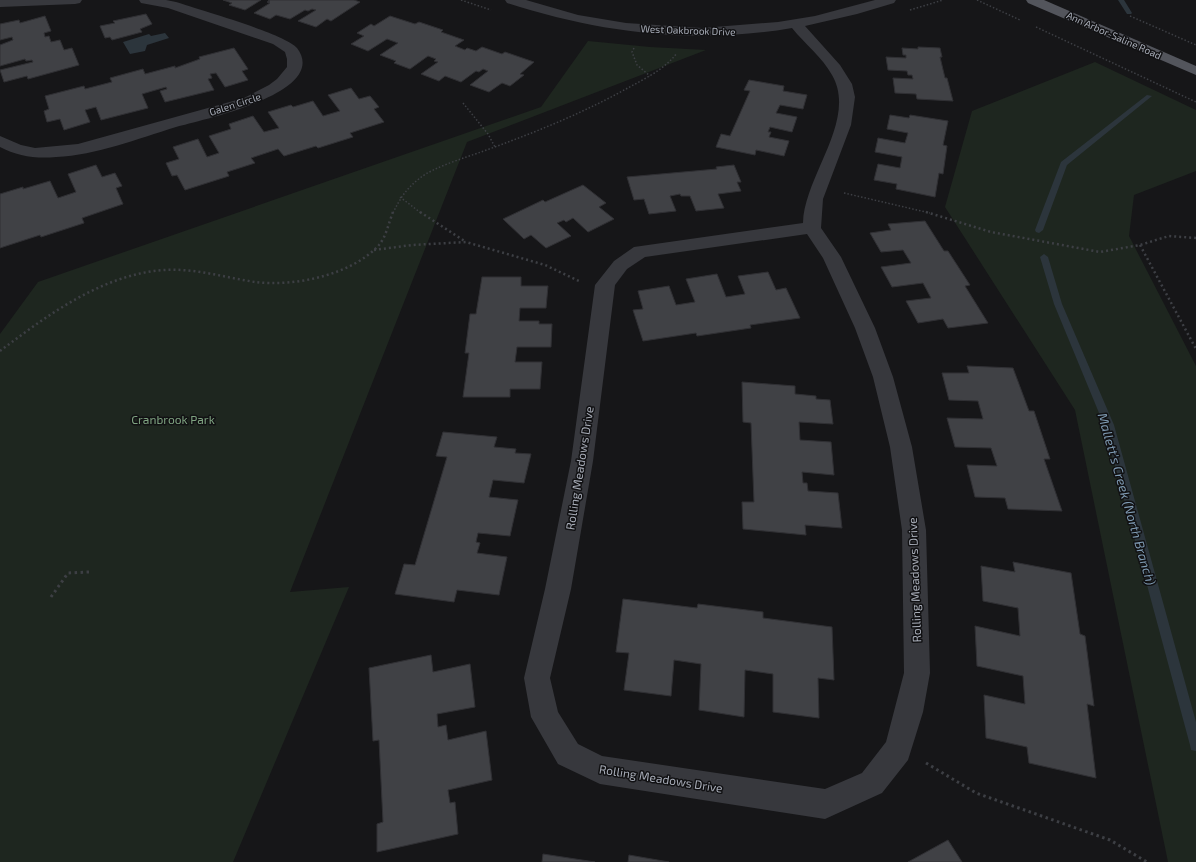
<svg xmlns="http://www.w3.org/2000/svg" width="1196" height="862" font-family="'Exo 2',sans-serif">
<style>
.green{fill:#1e261f}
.water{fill:#2c353c}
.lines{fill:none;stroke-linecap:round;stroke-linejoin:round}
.stream{fill:#2c353c;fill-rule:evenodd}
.building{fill:#404145;stroke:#303034}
.path-far2{stroke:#3d3f44;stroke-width:1.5;stroke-dasharray:1.5 2;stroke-linecap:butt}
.path-far1{stroke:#3d3f44;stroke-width:2.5;stroke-dasharray:2 3;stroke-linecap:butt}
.path{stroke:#3d3f44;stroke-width:3;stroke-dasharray:2.5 3.5;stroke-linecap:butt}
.minor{fill:#37383d;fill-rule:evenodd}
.major{fill:#53555c;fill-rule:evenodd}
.labels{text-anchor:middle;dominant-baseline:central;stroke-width:3;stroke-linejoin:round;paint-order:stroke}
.far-street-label{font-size:10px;fill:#a8adb8;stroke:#111113}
.park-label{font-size:12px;fill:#7fa381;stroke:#111113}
.street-label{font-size:12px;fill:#a8adb8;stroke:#111113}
.water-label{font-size:13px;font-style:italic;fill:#7f9bb3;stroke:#111113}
</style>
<rect width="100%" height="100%" fill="#161618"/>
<path class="green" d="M 588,41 L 650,47 L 706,50 L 467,142 L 290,592 L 349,587 L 233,862 L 0,862 L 0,334 L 38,282 L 541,107 Z
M 1095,62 L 1196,110 L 1196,171 L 1134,195 L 1129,236 L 1196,366 L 1196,862 L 1168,862 L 1075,410 L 945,207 L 972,111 Z"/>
<path class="water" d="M 165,33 L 169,38 L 147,45 L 145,51 L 130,54 L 123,42 L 149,34 L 151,36 Z"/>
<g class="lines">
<path class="stream" d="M 1118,0 L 1124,0 L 1132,13 L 1131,14 L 1127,14 Z
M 1147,95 L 1152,96 L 1067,165 L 1043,230 L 1039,233 L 1036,232 L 1035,230 L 1061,162 Z
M 1044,254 L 1048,257 L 1062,304 L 1114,425 L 1196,722 L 1196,751 L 1191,750 L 1190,745 L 1104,425 L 1054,304 L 1040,257 Z"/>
</g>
<path class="building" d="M 223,0 L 261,0 L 245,10 L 229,5 L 232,3 Z
M 268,0 L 354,0 L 360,2 L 331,21 L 327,19 L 316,27 L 298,21 L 316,10 L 312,9 L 308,11 L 305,10 L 290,19 L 276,15 L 270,19 L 254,13 L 270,3 L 267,2 L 270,1 Z
M 146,14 L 152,24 L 140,29 L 142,32 L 112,40 L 110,37 L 105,38 L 100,26 L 115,23 L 113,21 Z
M 45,16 L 51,31 L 44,33 L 45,37 L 49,36 L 51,42 L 60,40 L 64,50 L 72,48 L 79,65 L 28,79 L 27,76 L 4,82 L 0,70 L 33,62 L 32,60 L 26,61 L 25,59 L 0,66 L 0,45 L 13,40 L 12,37 L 0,40 L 0,24 L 19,20 L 20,23 Z
M 390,16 L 415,24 L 419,22 L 443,30 L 441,32 L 464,40 L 455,46 L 465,50 L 467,48 L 476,51 L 482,47 L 502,54 L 505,52 L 534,62 L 520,74 L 524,75 L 510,86 L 502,83 L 489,92 L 470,85 L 488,71 L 483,69 L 479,72 L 476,71 L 461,82 L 445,76 L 439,81 L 421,74 L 438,62 L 434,61 L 436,59 L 428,56 L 410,69 L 394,63 L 396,61 L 380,55 L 398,43 L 387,39 L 368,51 L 351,44 L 364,36 L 357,33 L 371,24 L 374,26 Z
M 918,47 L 940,48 L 942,57 L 940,57 L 945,78 L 947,78 L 953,101 L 917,99 L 916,94 L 895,93 L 893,78 L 913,79 L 912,75 L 908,75 L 907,71 L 888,70 L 886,57 L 906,58 L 906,55 L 903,55 L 902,48 L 918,49 Z
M 234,48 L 248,69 L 242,71 L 248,80 L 225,87 L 216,73 L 210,74 L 212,78 L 208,79 L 214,90 L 165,102 L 160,91 L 167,89 L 166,87 L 142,94 L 148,108 L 101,120 L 96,107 L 85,110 L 90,122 L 64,130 L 60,119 L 47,122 L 44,111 L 49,109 L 45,96 L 84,86 L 85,89 L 112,82 L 110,78 L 143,69 L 145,74 L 175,66 L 175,68 L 200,59 L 199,57 Z
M 749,80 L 784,86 L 783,91 L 807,95 L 803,109 L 780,105 L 776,113 L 797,117 L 792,132 L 770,127 L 768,132 L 771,132 L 769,137 L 789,141 L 784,156 L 756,150 L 755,155 L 716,147 L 721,134 L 730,136 L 750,91 L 744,90 Z
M 351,88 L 359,99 L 370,96 L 379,107 L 374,109 L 384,122 L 350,133 L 353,137 L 318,148 L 316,146 L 284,156 L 278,149 L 251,158 L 255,163 L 227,172 L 229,176 L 185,190 L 177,175 L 172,176 L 166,163 L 179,159 L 173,147 L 198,139 L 207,157 L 219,153 L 209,136 L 231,129 L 229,124 L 253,116 L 264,132 L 279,128 L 268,112 L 291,105 L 293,107 L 313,101 L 323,116 L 340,111 L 328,95 Z
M 890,115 L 909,118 L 910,115 L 948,121 L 943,145 L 947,146 L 943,174 L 939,173 L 935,197 L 896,189 L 897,184 L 874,180 L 878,164 L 900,168 L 902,157 L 875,152 L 878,138 L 905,143 L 908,133 L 887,129 Z
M 96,165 L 102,177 L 115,173 L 122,186 L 116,188 L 123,204 L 82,218 L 84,223 L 41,237 L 40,235 L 0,248 L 0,194 L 23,187 L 23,189 L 50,181 L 58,198 L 76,192 L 68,174 Z
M 734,165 L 741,182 L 737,182 L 741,191 L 718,194 L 724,208 L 696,211 L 690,196 L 681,196 L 680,194 L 670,196 L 676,211 L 649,214 L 644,199 L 634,200 L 627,177 L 717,169 L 716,167 Z
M 583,185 L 606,203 L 599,207 L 614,219 L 588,232 L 573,218 L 566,222 L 564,220 L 557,223 L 571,236 L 546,248 L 531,235 L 524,239 L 503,219 L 543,200 L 545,202 Z
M 925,221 L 944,251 L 948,251 L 970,285 L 965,286 L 988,323 L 948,328 L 943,319 L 918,323 L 906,301 L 931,298 L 923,283 L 892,287 L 881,267 L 911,263 L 903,250 L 881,252 L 870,233 L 891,230 L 888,224 Z
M 768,272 L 776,290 L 786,288 L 800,318 L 750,325 L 751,328 L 697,336 L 696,333 L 643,341 L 633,310 L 643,309 L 638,291 L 669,286 L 676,305 L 695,302 L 686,279 L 717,274 L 726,297 L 745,294 L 738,276 Z
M 482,277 L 521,277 L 521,286 L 548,286 L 546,308 L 520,308 L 519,321 L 539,321 L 539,324 L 552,324 L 551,347 L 517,347 L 515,362 L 542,362 L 540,389 L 510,389 L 510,397 L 463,397 L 469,353 L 465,353 L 470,314 L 476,314 Z
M 967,366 L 1013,368 L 1029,411 L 1034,411 L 1050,459 L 1044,459 L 1062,511 L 1008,509 L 1005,498 L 975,497 L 967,465 L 997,466 L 991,448 L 955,447 L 947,418 L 983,419 L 978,401 L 949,400 L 942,373 L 969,373 Z
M 742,382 L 795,386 L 795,394 L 816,396 L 816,399 L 830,400 L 833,424 L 799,422 L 800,440 L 831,442 L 834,475 L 802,472 L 803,483 L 807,483 L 808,491 L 838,493 L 842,528 L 805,525 L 806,535 L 743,529 L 742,502 L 754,502 L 751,423 L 743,422 Z
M 443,432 L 497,437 L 494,447 L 516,449 L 515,453 L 531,454 L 524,483 L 493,480 L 489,497 L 518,500 L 510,536 L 478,533 L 476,542 L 480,543 L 477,553 L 507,557 L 499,595 L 457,590 L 454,602 L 395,594 L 404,564 L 415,565 L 447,457 L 436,456 Z
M 1013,562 L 1071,573 L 1080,634 L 1085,636 L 1094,706 L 1087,704 L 1096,778 L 1029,763 L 1027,747 L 986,738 L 984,695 L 1025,704 L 1023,676 L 977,666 L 975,626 L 1020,636 L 1018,608 L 983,601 L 981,566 L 1015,572 Z
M 623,599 L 697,608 L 698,604 L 763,612 L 763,618 L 832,627 L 834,680 L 818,678 L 819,718 L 773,712 L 773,674 L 745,670 L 744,717 L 699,710 L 701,664 L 674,660 L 671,696 L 624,690 L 629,653 L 616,652 Z
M 431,655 L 433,672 L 470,664 L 475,707 L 437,714 L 438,727 L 446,725 L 448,740 L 486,731 L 492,780 L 448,790 L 450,803 L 455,802 L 458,834 L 377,852 L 377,824 L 383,822 L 379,740 L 373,741 L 369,668 Z
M 948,840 L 962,862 L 908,862 Z
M 543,854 L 595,862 L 542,862 Z
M 629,855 L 669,862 L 628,862 Z"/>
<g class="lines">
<path class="path-far2" d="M 461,0 L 491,10
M 977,0 L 1020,20
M 910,10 L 943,0
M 1130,16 L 1196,45
M 1036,27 L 1196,102
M 634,48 L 632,52 L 637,65 L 650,76
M 463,103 L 488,134 L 495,147
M 844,193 L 930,213
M 400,197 L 421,213
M 393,213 C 400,198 407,188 420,178 C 434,167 464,158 481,152 C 531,134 579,115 626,89 C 644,79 664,70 677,53"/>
<path class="path-far1" d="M 420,212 L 466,242
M 926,212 L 991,232 L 1100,252 L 1140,245 L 1169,236 L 1196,238
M 1140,245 L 1196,349
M 374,250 L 412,245 L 466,242 L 545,265 L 579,281
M 0,351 C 45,317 96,279 154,271 C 188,266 222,277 255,282 C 294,287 352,275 379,245 C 386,237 389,222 393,212"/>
<path class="path" d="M 51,597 L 68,573 L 89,572
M 926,763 L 976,793 L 1110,840 L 1147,862"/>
<path class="minor" d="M 0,0 L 82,0 L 80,3 L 75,4 L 0,7 Z
M 139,0 L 166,0 L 176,2 C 197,9 286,34 297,48 C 331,93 200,120 176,127 C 137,139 97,155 56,157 C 36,159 17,156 0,147 L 0,136 L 21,145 L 35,148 L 78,144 L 244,98 L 269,85 L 277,79 L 287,67 L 287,59 L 285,52 L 273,44 L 168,8 L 141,3 Z
M 505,0 L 526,0 L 578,15 L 626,23 L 702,28 L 778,22 L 815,16 L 875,0 L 896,0 L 894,3 L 857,14 L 805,26 L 840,65 L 852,84 L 855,97 L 851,125 L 823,199 L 821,228 L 841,257 L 875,328 L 893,377 L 912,447 L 926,530 L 930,673 L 923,712 L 908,760 L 882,793 L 825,819 L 600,784 L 558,764 L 531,717 L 524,678 L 545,589 L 571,461 L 595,285 L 614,261 L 634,247 L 803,223 C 804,176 858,120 832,75 C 822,57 805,44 792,28 C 695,45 600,33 507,3 ZM 807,234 L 823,258 L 855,328 L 873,377 L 890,447 L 902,530 L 904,673 L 886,742 L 862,773 L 825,789 L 602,756 L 578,744 L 558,712 L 550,678 L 571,589 L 593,461 L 615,285 L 627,269 L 645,257 Z"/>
<path class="major" d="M 1026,0 L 1044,0 L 1196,66 L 1196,75 L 1028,3 Z"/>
</g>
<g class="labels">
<g class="far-street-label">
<text transform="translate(688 30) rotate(2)">West Oakbrook Drive</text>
<text transform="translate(1114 35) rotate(24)">Ann Arbor-Saline Road</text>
<text transform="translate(235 104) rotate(-18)">Galen Circle</text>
</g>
<g class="park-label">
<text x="173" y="419">Cranbrook Park</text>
</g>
<g class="street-label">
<text transform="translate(579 468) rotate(-81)">Rolling Meadows Drive</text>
<text transform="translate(914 580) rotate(-92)">Rolling Meadows Drive</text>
<text transform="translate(661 778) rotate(9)">Rolling Meadows Drive</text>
</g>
<g class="water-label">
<text transform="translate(1127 499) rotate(74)">Mallett's Creek (North Branch)</text>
</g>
</g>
</svg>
